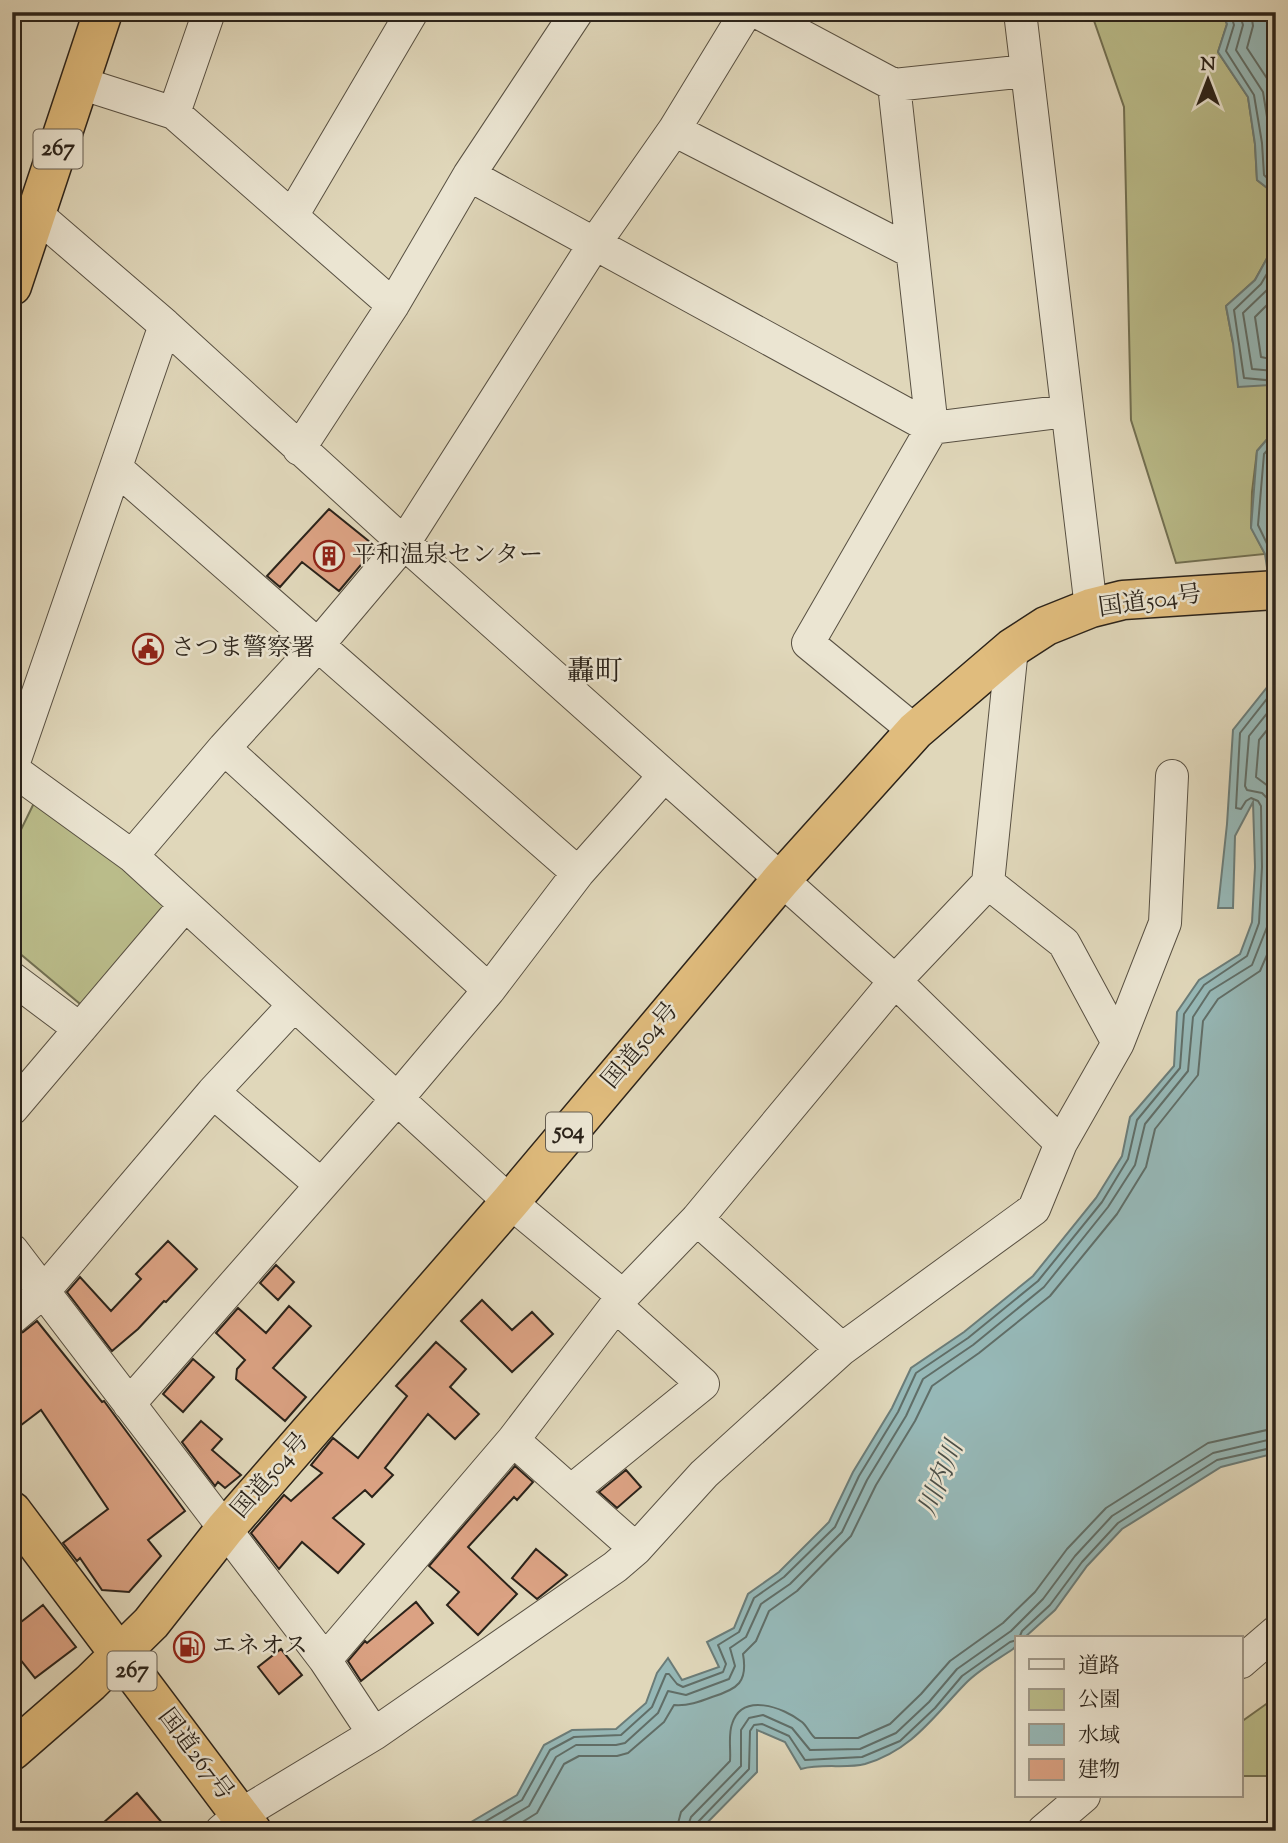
<svg xmlns="http://www.w3.org/2000/svg" width="1288" height="1843" font-family="'Sorts Mill Goudy','Noto Serif JP',serif">
<style>
.green{fill:#babc8a;stroke:#727052;stroke-width:2}
.water{fill:#96b8b7;stroke:#6b7c78;stroke-width:2}
.lines{fill:none;stroke-linecap:round;stroke-linejoin:round}
.shore{stroke:#606e68;stroke-width:2}
.building{fill:#dba283;stroke:#2b231a;stroke-width:2}
.minor-casing{stroke:#585042;stroke-width:34}
.highway-casing{stroke:#2b231a;stroke-width:41}
.minor{stroke:#ebe5d2;stroke-width:32}
.highway{stroke:#e0bc7d;stroke-width:38}
.labels{text-anchor:middle;dominant-baseline:central;stroke-width:5;stroke-linejoin:round;paint-order:stroke}
.shield{fill:#ebe5d2;stroke:#655d51;stroke-width:2}
.shield-label{font-size:23px;font-weight:bold;fill:#2b231a}
.poi-label{font-size:24px;fill:#2b231a;stroke:#ebe5d2;text-anchor:start}
.street-label{font-size:24px;fill:#2b231a;stroke:#ebe5d2}
.water-label{font-size:26px;font-style:italic;fill:#4b5049;stroke:#ebe5d2}
.quarter-label{font-size:28px;fill:#2b231a;stroke:#ebe5d2}
</style>
<rect width="100%" height="100%" fill="#e0d7ba"/>
<filter id="stains"><feTurbulence type="fractalNoise" baseFrequency=".00286" numOctaves="4"/><feColorMatrix values="0 0 0 0 .2 0 0 0 0 .09 0 0 0 0 .02 0 0 0 .5 -.17"/></filter>
<radialGradient id="worn" r=".72"><stop offset=".6" stop-color="#630" stop-opacity="0"/><stop offset="1" stop-color="#630" stop-opacity=".3"/></radialGradient>
<path class="green" d="M 1091,12 L 1222,12 L 1227,24 L 1218,52 L 1248,97 L 1255,144 L 1257,180 L 1276,195 L 1276,242 L 1255,280 L 1226,306 L 1233,343 L 1270,385 L 1276,388 L 1276,429 L 1257,451 L 1252,492 L 1251,527 L 1265,554 L 1176,563 L 1131,420 L 1124,107 Z
M 34,803 L 130,866 L 171,908 L 85,1008 L 12,947 L 12,848 Z
M 1276,1697 L 1276,1776 L 1241,1776 L 1241,1722 Z"/>
<path class="water" d="M 1222,12 L 1276,12 L 1276,195 L 1257,180 L 1255,144 L 1248,97 L 1218,52 L 1227,24 Z
M 1276,242 L 1276,388 L 1270,385 L 1238,387 L 1233,343 L 1226,306 L 1255,280 Z
M 1276,429 L 1276,627 L 1265,554 L 1251,528 L 1257,451 Z
M 1276,644 L 1276,1453 L 1221,1467 L 1122,1529 L 1087,1566 L 1055,1610 L 1024,1638 L 1017,1638 L 1017,1645 L 1013,1649 C 997,1660 978,1670 965,1684 C 933,1717 912,1750 865,1764 C 846,1769 823,1763 801,1769 L 785,1742 L 757,1730 L 757,1772 L 699,1831 L 456,1831 L 517,1795 L 544,1745 L 572,1730 L 616,1729 L 646,1703 L 657,1673 L 668,1658 L 682,1680 L 719,1667 L 707,1642 L 734,1628 L 748,1594 L 779,1572 L 829,1522 L 853,1472 L 892,1408 L 911,1368 L 964,1332 L 1033,1276 L 1096,1198 L 1122,1156 L 1130,1117 L 1174,1066 L 1177,1012 L 1199,980 L 1240,954 L 1252,922 L 1255,867 L 1253,802 L 1235,836 L 1233,908 L 1218,908 L 1227,824 L 1233,730 L 1268,686 Z"/>
<g class="lines">
<path class="shore" d="M 1230,12 L 1234,25 L 1226,51 L 1254,95 L 1262,143 L 1264,175 L 1276,186
M 1239,12 L 1243,25 L 1236,50 L 1263,92 L 1271,142 L 1272,171 L 1276,174
M 1251,12 L 1253,26 L 1247,48 L 1272,86 L 1276,106
M 1276,258 L 1261,284 L 1234,310 L 1244,378 L 1276,381
M 1276,275 L 1268,289 L 1243,313 L 1252,369 L 1276,371
M 1276,296 L 1255,317 L 1261,357 L 1276,360
M 1276,453 L 1272,458 L 1267,523 L 1276,541
M 1274,569 L 1271,552 L 1258,525 L 1264,454 L 1276,440
M 1276,719 L 1259,740 L 1256,777 L 1276,792
M 1019,1638 L 1022,1631 L 1050,1605 L 1082,1562 L 1118,1523 L 1217,1460 L 1276,1447
M 469,1831 L 522,1800 L 550,1750 L 574,1737 L 621,1735 L 652,1707 L 666,1674 L 669,1674 L 677,1684 L 683,1687 L 723,1672 L 726,1664 L 718,1645 L 739,1632 L 754,1598 L 784,1577 L 835,1527 L 859,1476 L 898,1412 L 916,1373 L 968,1338 L 1038,1281 L 1102,1202 L 1128,1159 L 1137,1120 L 1180,1068 L 1184,1014 L 1204,985 L 1247,956 L 1259,923 L 1262,867 L 1261,806 L 1258,801 L 1251,798 L 1246,801 L 1241,809 L 1236,808 L 1240,733 L 1273,691 L 1276,683
M 487,1831 L 529,1806 L 556,1757 L 576,1745 L 616,1745 L 625,1743 L 658,1713 L 668,1691 L 686,1695 L 729,1679 L 735,1666 L 730,1648 L 746,1637 L 761,1604 L 790,1584 L 842,1532 L 867,1480 L 906,1416 L 923,1379 L 973,1345 L 1044,1287 L 1108,1207 L 1135,1165 L 1145,1124 L 1188,1071 L 1193,1017 L 1210,991 L 1252,965 L 1267,927 L 1271,867 L 1270,807 L 1268,799 L 1262,793 L 1247,790 L 1245,786 L 1249,736 L 1276,702
M 508,1831 L 537,1813 L 564,1764 L 579,1756 L 617,1756 L 628,1753 L 664,1722 L 674,1705 C 688,1706 699,1702 712,1697 C 738,1689 748,1682 743,1654 L 756,1641 L 769,1611 L 797,1591 L 851,1536 L 876,1485 L 915,1421 L 932,1386 L 979,1353 L 1050,1296 L 1117,1214 L 1146,1167 L 1155,1129 L 1198,1075 L 1203,1021 L 1218,999 L 1260,971 L 1276,934
M 676,1831 L 681,1812 L 730,1761 C 731,1749 728,1735 732,1724 C 742,1692 783,1707 802,1722 C 807,1726 810,1734 815,1738 L 858,1738 L 890,1724 L 921,1694 L 950,1661 L 1003,1623 L 1035,1592 L 1067,1549 L 1106,1508 L 1208,1443 L 1276,1428
M 686,1831 L 691,1817 L 741,1766 L 741,1730 L 749,1718 L 763,1715 L 792,1728 L 810,1750 L 860,1749 L 896,1733 L 929,1702 L 957,1669 L 1011,1631 L 1043,1599 L 1075,1556 L 1112,1516 L 1213,1453 L 1276,1438
M 695,1831 L 697,1823 L 749,1769 L 750,1731 L 754,1725 L 762,1724 L 789,1736 L 805,1760 L 862,1757 L 900,1741 L 935,1708 L 962,1676 L 1010,1642 L 1017,1640"/>
</g>
<path class="building" d="M 329,509 L 376,547 L 339,591 L 302,562 L 280,587 L 267,576 Z
M 168,1241 L 197,1269 L 166,1302 L 164,1301 L 138,1329 L 112,1351 L 67,1292 L 80,1277 L 111,1311 L 141,1279 L 136,1274 Z
M 276,1265 L 294,1282 L 278,1300 L 260,1283 Z
M 482,1300 L 512,1330 L 532,1312 L 553,1334 L 512,1372 L 461,1321 Z
M 289,1306 L 311,1326 L 273,1368 L 306,1397 L 285,1421 L 236,1379 L 237,1369 L 245,1360 L 216,1333 L 238,1308 L 266,1333 Z
M 37,1321 L 102,1402 L 104,1401 L 185,1511 L 148,1540 L 161,1556 L 129,1592 L 102,1590 L 80,1558 L 77,1561 L 63,1543 L 108,1509 L 41,1410 L 12,1432 L 12,1336 L 23,1332 Z
M 436,1342 L 466,1369 L 450,1387 L 479,1414 L 455,1439 L 428,1414 L 385,1468 L 393,1475 L 372,1497 L 365,1490 L 333,1518 L 364,1544 L 338,1573 L 302,1542 L 279,1569 L 251,1533 L 284,1495 L 291,1501 L 322,1473 L 311,1465 L 333,1438 L 358,1458 L 407,1396 L 396,1386 Z
M 193,1359 L 214,1377 L 183,1412 L 163,1394 Z
M 201,1421 L 222,1439 L 212,1450 L 241,1475 L 225,1488 L 218,1482 L 215,1486 L 182,1442 Z
M 515,1466 L 533,1482 L 517,1500 L 514,1497 L 468,1547 L 517,1594 L 478,1635 L 447,1605 L 459,1592 L 429,1566 Z
M 626,1470 L 641,1487 L 617,1508 L 599,1492 Z
M 536,1549 L 567,1575 L 537,1599 L 512,1578 Z
M 416,1602 L 433,1623 L 361,1681 L 348,1661 L 365,1641 L 367,1643 Z
M 43,1605 L 76,1647 L 35,1678 L 12,1649 L 12,1629 Z
M 281,1649 L 302,1675 L 279,1694 L 258,1667 Z
M 137,1793 L 169,1831 L 94,1831 Z"/>
<g class="lines">
<g class="minor-casing">
<path id="minor" d="M 757,12 L 894,85 L 1027,71
M 1020,12 L 1091,608
M 80,83 L 174,113 L 393,305
M 894,85 L 932,428 L 808,643 L 915,731
M 174,113 L 209,12
M 674,130 L 912,252
M 469,175 L 932,428 L 1067,411
M 36,214 L 165,325 L 404,543 L 895,981 L 1061,1143 L 1034,1209 L 842,1349 L 704,1474 L 636,1549 L 615,1567 L 374,1734 L 240,1815 L 221,1831
M 292,216 L 412,12
M 299,449 L 393,305 L 469,175 L 577,12
M 116,468 L 578,873
M 224,748 L 489,990
M 12,768 L 165,325
M 12,769 L 132,856 L 510,1202 L 623,1296
M 132,856 L 224,748 L 318,645 L 404,543 L 595,243 L 674,130 L 746,12
M 988,883 L 1064,943 L 1118,1043 L 1061,1143
M 12,978 L 80,1029
M 1118,1043 L 1165,923 L 1172,776
M 213,1092 L 320,1184
M 12,1109 L 185,905
M 697,1219 L 842,1349
M 12,1250 L 325,1660 L 374,1734
M 12,1318 L 43,1292 L 213,1092 L 294,1005
M 129,1404 L 397,1099 L 489,990 L 578,873 L 664,776
M 513,1440 L 636,1549
M 571,1491 L 703,1384 L 616,1306
M 325,1660 L 513,1440 L 623,1296 L 697,1219 L 895,981 L 988,883 L 1012,648
M 1241,1662 L 1276,1632
M 1043,1831 L 1084,1796"/>
</g>
<g class="highway-casing">
<path id="highway" d="M 12,286 L 103,12
M 12,1511 L 252,1831
M 12,1751 L 90,1683 L 151,1623 L 225,1529 L 510,1202 L 781,880 L 915,731 L 1012,648 L 1046,626 L 1091,608 L 1123,600 L 1276,590"/>
</g>
<use href="#minor" class="minor"/>
<use href="#highway" class="highway"/>
</g>
<defs>
<g id="building-ring" transform="scale(1.575)"><circle r="9.5" fill="#ebe5d2" stroke="#8f2418" stroke-width="1.5"/><path d="M-4-6H4V6H1V3H-1V6H-4ZM-2.5-4.3h1.7v1.8h-1.7ZM.8-4.3h1.7v1.8H.8ZM-2.5-1h1.7V.8h-1.7ZM.8-1h1.7V.8H.8Z" fill="#8f2418"/></g>
<g id="civic-ring" transform="scale(1.575)"><circle r="9.5" fill="#ebe5d2" stroke="#8f2418" stroke-width="1.5"/><path d="M-.6-6.5H3V-4.5H.6V-3L4-1V1h2V6H-6V1h2V-1L-.6-3ZM-1.2 2.5V6h2.4V2.5Z" fill="#8f2418"/></g>
<g id="fuel-ring" transform="scale(1.575)"><circle r="9.5" fill="#ebe5d2" stroke="#8f2418" stroke-width="1.5"/><path d="M-5.5-6h7V0h2V4h1.3V-2.5L3-4.5l.8-.8L6-3V5H2.5V1h-1V6h-7ZM-4.2-4.7v3.2H.2V-4.7Z" fill="#8f2418"/></g>
</defs>
<g fill-rule="evenodd">
<use href="#building-ring" x="329" y="556"/>
<use href="#civic-ring" x="148" y="649"/>
<use href="#fuel-ring" x="189" y="1647"/>
</g>
<g class="labels">
<g class="shield">
<rect x="33.5" y="129.5" width="49" height="39" rx="5"/>
<rect x="546" y="1112.5" width="46" height="39" rx="5"/>
<rect x="107.5" y="1651.5" width="49" height="39" rx="5"/>
</g>
<g class="shield-label">
<text x="58" y="149">267</text>
<text x="569" y="1132">504</text>
<text x="132" y="1671">267</text>
</g>
<g class="poi-label">
<text x="352" y="556">平和温泉センター</text>
<text x="171" y="649">さつま警察署</text>
<text x="212" y="1647">エネオス</text>
</g>
<g class="street-label">
<text transform="translate(1150 602) rotate(-8)">国道504号</text>
<text transform="translate(641 1046) rotate(-50)">国道504号</text>
<text transform="translate(271 1476) rotate(-49)">国道504号</text>
<text transform="translate(195 1755) rotate(53)">国道267号</text>
</g>
<g class="water-label">
<text transform="translate(942 1479) rotate(-68)">川内川</text>
</g>
<g class="quarter-label">
<text x="595" y="673">轟町</text>
</g>
</g>
<rect width="1288" height="1843" fill="none" stroke="#e0d7ba" stroke-width="42"/>
<rect x="14" y="14" width="1260" height="1815" fill="none" stroke="#2b231a" stroke-width="3.5"/>
<rect x="21" y="21" width="1246" height="1801" fill="none" stroke="#2b231a" stroke-width="2"/>
<rect x="1015" y="1636" width="228" height="161" fill="#ebe5d2" stroke="#9e9788" stroke-width="2"/>
<rect x="1029" y="1659" width="35" height="10" fill="#ebe5d2" stroke="#9e9788" stroke-width="2"/>
<text x="1078" y="1672" font-size="21" fill="#2b231a">道路</text>
<rect x="1029" y="1689" width="35" height="21" fill="#babc8a" stroke="#9e9788" stroke-width="2"/>
<text x="1078" y="1706" font-size="21" fill="#2b231a">公園</text>
<rect x="1029" y="1724" width="35" height="21" fill="#96b8b7" stroke="#9e9788" stroke-width="2"/>
<text x="1078" y="1742" font-size="21" fill="#2b231a">水域</text>
<rect x="1029" y="1759" width="35" height="21" fill="#dba283" stroke="#9e9788" stroke-width="2"/>
<text x="1078" y="1776" font-size="21" fill="#2b231a">建物</text>
<g transform="translate(1208 80)" stroke="#ebe5d2" stroke-width="5" paint-order="stroke">
<path d="M0-5L12 26L0 18L-12 26Z" fill="#2b231a"/>
<text y="-10" font-size="19" font-weight="bold" text-anchor="middle" fill="#2b231a">N</text>
</g>
<rect width="100%" height="100%" filter="url(#stains)"/>
<rect width="100%" height="100%" fill="url(#worn)"/>
</svg>
